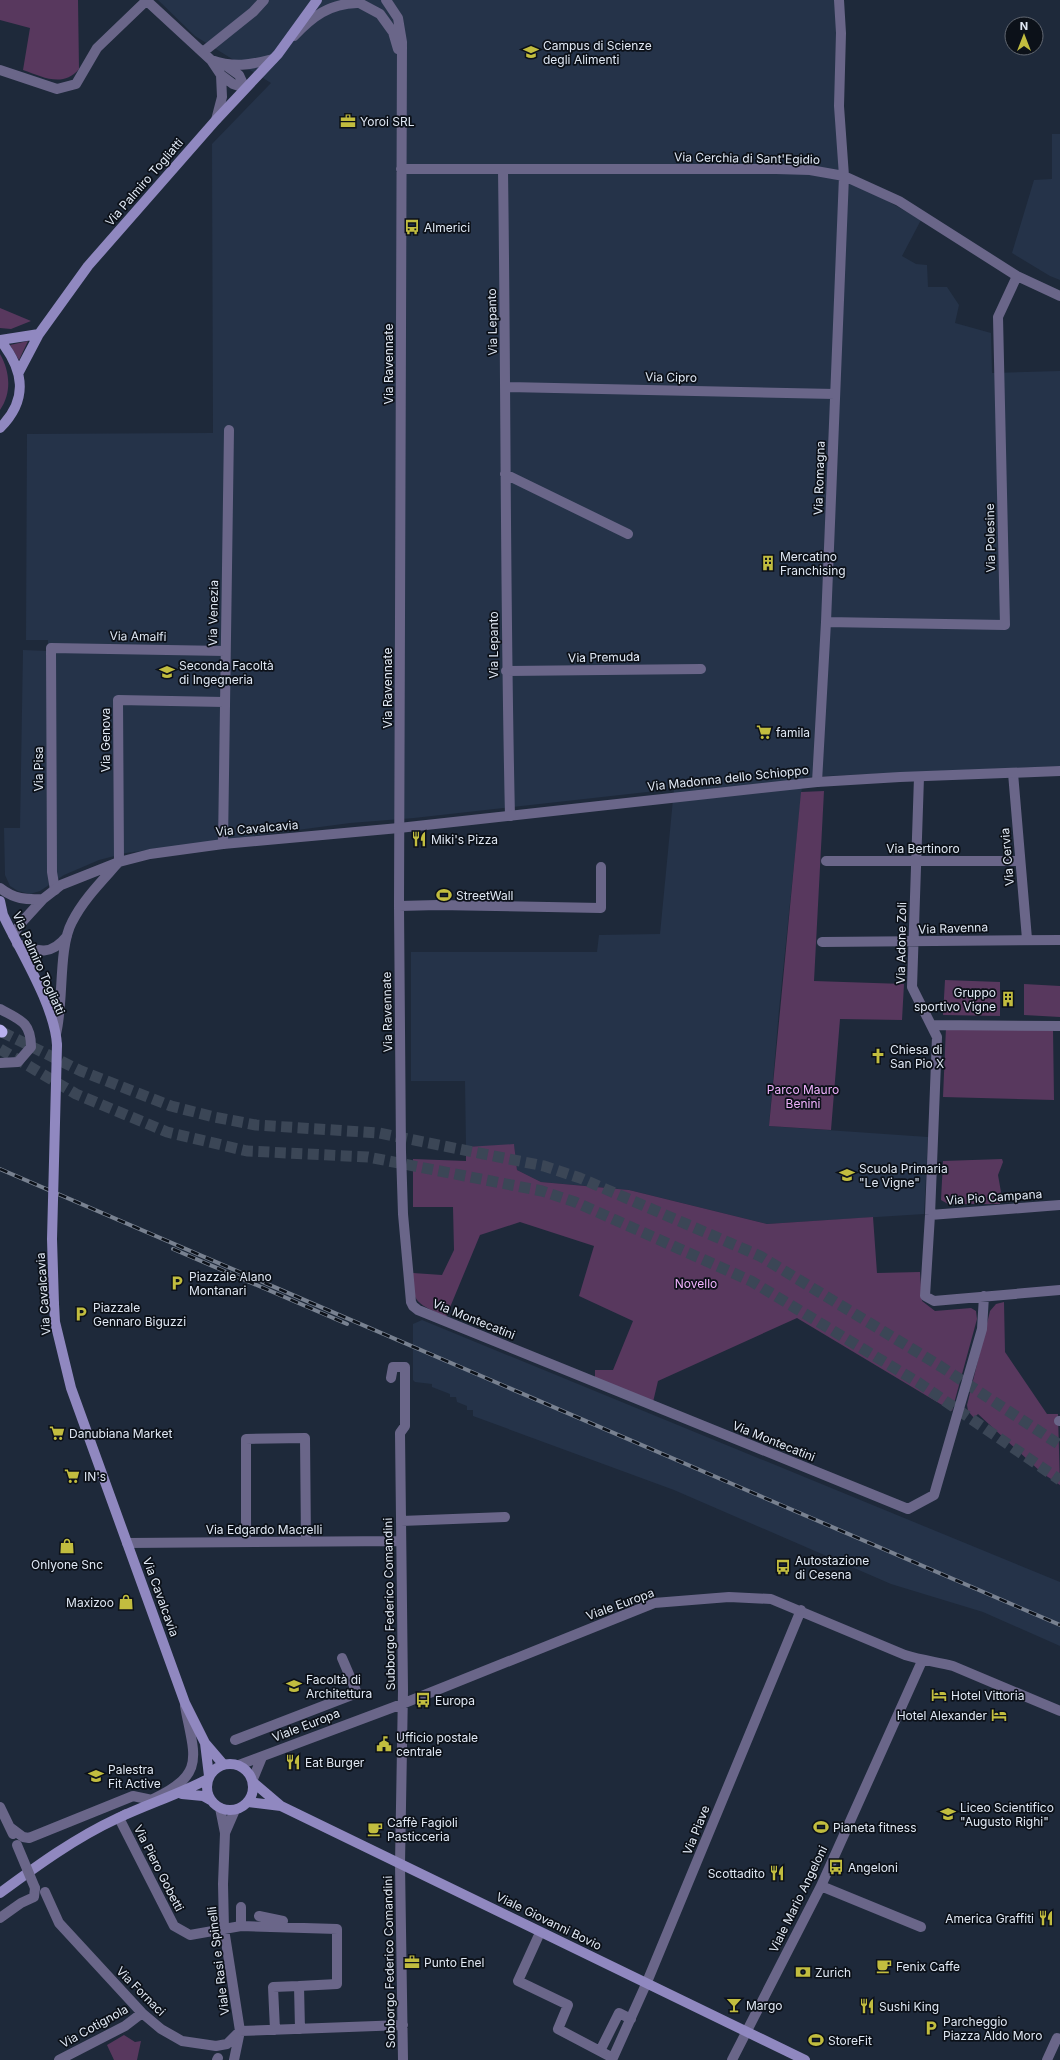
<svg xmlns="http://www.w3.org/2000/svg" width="1060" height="2060" font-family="Inter,sans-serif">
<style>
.built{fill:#253349}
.green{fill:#58385e}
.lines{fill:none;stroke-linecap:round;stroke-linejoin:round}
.trunk-tunnel{stroke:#3b4656;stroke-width:11;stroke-dasharray:11 5.5;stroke-linecap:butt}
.minor{stroke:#6a6689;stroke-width:10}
.tertiary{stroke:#6a6689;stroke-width:10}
.secondary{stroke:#9088c0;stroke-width:10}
.trunk{stroke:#bab2f0;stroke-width:11}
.rail-casing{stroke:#788190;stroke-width:4}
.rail{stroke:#0c1119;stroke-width:2.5;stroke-dasharray:8;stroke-linecap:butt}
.minor-bridge{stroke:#6a6689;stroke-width:10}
.secondary-bridge{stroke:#9088c0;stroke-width:10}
.labels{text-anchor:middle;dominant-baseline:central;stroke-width:3.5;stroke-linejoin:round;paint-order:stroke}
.poi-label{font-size:12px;fill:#e0e8f4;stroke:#0c1119;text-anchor:start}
.street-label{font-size:12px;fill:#e0e8f4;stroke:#0c1119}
.park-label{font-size:12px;fill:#f1b2fd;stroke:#0c1119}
</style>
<rect width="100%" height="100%" fill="#1e293a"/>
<path class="built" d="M 158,0 L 838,0 L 841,170 L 863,187 L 921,220 L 902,256 L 916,264 L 927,265 L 928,287 L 947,287 L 959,305 L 955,323 L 991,333 L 992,373 L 1060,371 L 1060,766 L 803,777 L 779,1010 L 769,1126 L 928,1137 L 924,1214 L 767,1224 L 629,1190 L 541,1182 L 517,1170 L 514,1145 L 466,1147 L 465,1081 L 411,1081 L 411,952 L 597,952 L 599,935 L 660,934 L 674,789 L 414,818 L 350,823 L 126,853 L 99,860 L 64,875 L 40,891 L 30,894 L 18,891 L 10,886 L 5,875 L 4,828 L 20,828 L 23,650 L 48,651 L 48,640 L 26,640 L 27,434 L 213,433 L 212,144 L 271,83 L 195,36 Z
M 1052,134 L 1060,134 L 1060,280 L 1050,276 L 1012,253 L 1034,180 L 1052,179 Z
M 422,1320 L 1060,1582 L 1060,1646 L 983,1612 L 891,1584 L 674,1490 L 473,1416 L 473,1410 L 467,1410 L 467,1406 L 457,1402 L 456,1397 L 450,1397 L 450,1394 L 432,1387 L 432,1384 L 415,1382 L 413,1380 L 413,1324 Z"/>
<path class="green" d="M 0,0 L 78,0 L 79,69 C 63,88 43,77 23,70 L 30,28 L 0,20 Z
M 0,308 L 31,321 L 11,329 L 0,328 Z
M 28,341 L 19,360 L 10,345 Z
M 0,354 C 10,371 12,393 0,410 Z
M 824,791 L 814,981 L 904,984 L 902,1020 L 840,1019 L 831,1130 L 769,1126 L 801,792 Z
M 945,980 L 1000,982 L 1000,1016 L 943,1015 Z
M 1024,984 L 1060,986 L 1060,1017 L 1024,1015 Z
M 946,1027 L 1053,1029 L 1054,1100 L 943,1097 Z
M 514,1144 L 517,1170 L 541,1182 L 629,1190 L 767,1224 L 873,1217 L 877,1273 L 920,1272 L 922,1301 L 935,1311 L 971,1308 L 976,1311 L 977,1319 L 952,1411 L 797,1318 L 658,1381 L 653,1402 L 595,1378 L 595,1370 L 613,1370 L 633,1321 L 579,1296 L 594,1246 L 520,1222 L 480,1235 L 446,1317 C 421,1304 410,1305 413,1273 L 442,1275 L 454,1250 L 453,1207 L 413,1207 L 413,1159 L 466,1161 L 466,1147 Z
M 1002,1159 L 1003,1162 L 998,1175 L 1001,1192 L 1000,1204 L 948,1204 L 941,1200 L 943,1161 Z
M 1004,1302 L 1005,1352 L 1047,1414 L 1058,1414 L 1060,1485 L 1042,1473 L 978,1414 L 974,1418 L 968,1411 L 967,1405 L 990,1311 L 996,1304 Z
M 124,2035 L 135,2042 L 141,2041 L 137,2060 L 114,2060 L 107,2045 Z"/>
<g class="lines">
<path class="trunk-tunnel" d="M 2,1032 L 81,1071 L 171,1106 L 214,1117 L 256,1125 L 379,1133 L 544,1166 L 580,1178 L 760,1256 L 940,1366 L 1060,1445
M 0,1049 L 76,1094 L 167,1132 L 247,1151 L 368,1157 L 542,1191 L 575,1202 L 751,1281 L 919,1383 L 1060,1480"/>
<path class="minor" d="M 146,0 L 211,60 L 221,75 L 233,84 L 245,88
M 354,0 L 380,14 L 393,32 L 398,49
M 386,0 L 398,18 L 402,42 L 399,906 L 401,1152 L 403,1214 L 411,1302 L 413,1306 L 418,1310 L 908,1509 L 934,1495 L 982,1329 L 984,1296
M 294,36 C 313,16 329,4 357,3
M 203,52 L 253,12 L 264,0
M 211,60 C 234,68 250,65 273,59
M 225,65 L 239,75 L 245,88
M 0,70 L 57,89 L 76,84 L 97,48 L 146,1
M 216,120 L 222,97 L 221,75
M 401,169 L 776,169 L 810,170 L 844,176 L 899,201 L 1017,276 L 1060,296
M 503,170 C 506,385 505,601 510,816
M 506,387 L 835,394
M 505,474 L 628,534
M 826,622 L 1005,625 L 998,317 L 1017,276
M 506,671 L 701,669
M 1013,773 L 1027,939
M 919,777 L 912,987 L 937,1037 L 930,1215 L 925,1296 L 934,1301 L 1060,1290
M 817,782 L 826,622 L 844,176 L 839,106 L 841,33 L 839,0
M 223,844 L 229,430
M 826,861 L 1020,861
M 119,862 L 118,700 L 224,702
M 55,890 L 52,872 L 51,648 L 225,651
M 399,906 L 438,905 L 601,908 L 601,867
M 822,942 L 1060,940
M 0,1009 C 20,1020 31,1022 31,1047 L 18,1062 L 0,1063
M 932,1025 L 1060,1026
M 930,1215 L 1060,1205
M 391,1378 L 393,1367 L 405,1367 L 405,1426 L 400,1433 L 403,1690 L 400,1864 L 403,2060
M 1059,1421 L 1060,1421
M 401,1521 L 505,1517
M 246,1542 L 246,1439 L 305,1438 L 306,1542
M 127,1543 L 401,1541
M 235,1740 L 357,1693 L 342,1658
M 239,1765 L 402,1704 L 654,1603 L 729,1597 L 771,1599 L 905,1655 C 921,1660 937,1662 953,1666 L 1060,1711
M 253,1779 L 262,1757
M 153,1799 C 207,1774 194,1756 185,1706
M 0,1807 L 13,1834
M 220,1808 L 225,1833 L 223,1884 L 224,1929 L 240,2031 L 234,2060
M 126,1814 L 119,1818 L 174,1926 L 190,1935 L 241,1926 L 337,1929 L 337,1984 L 299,1986
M 11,1828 L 23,1837 L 29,1838 L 133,1796 L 152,1800
M 225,1833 L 235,1810
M 821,1886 L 921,1927
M 45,1892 L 59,1923 L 142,2013 L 161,2029 L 182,2041 L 216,2046 L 227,2044 L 240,2031 L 403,2025
M 241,1907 L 241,1926
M 259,1916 L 283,1921
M 0,1918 L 21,1903 L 34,1897 L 35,1888
M 538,1937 L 518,1981 L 568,2005 L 558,2029 L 613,2058
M 275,2030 L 273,1987 L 299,1986 L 300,2029
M 600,2051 L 619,2013 L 631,2019
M 59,2060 L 125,2026 L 142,2013
M 217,2060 L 218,2058
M 612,2060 L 647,1982 L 801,1610
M 732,2060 L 821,1886 L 922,1661
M 1047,2060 L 1057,2038 L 1060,2039"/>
<path class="tertiary" d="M 0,888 C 14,899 26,900 43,899
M 13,935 L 21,923 L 43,899 L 61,885 L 119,862 L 150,854 L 223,844 L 399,828 L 817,782 L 900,777 L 1060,771
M 17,944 C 39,952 51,956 67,936
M 56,1034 C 64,1002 58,948 72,922 C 83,900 101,882 117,864"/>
<path class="secondary" d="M 0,340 C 24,370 29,399 0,428
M 0,340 L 39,334
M 19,372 L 39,334 L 88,266 L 216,120 L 278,54 L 317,0
M 0,901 L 3,915 C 20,951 55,1006 57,1045
M 54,1304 L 55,1322 L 71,1388 L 185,1703 L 205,1743 L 223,1764
M 205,1743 L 209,1776
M207 1787a23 23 0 1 1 46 0a23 23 0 1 1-46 0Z
M 254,1783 L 281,1806 L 805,2060
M 182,1794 L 203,1796 L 212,1801
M 248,1802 L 281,1806
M 0,1893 C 38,1865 75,1838 118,1818 C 148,1804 179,1794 208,1779"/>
<path class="trunk" d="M 0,1030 L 2,1032"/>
<g class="rail-casing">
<path id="rail" d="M 0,1169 L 1060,1625
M 173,1249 L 347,1324"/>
</g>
<use href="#rail" class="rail"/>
<path class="minor-bridge" d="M 17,1845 L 35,1888"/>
<path class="secondary-bridge" d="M 54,1304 L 52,1239 L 57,1045"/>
</g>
<defs>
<g id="university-bare" transform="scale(1.2)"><path d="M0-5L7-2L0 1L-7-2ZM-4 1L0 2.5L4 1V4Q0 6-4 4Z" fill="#c2bd3f" stroke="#0c1119" stroke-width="2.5" paint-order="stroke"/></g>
<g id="office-bare" transform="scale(1.2)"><path d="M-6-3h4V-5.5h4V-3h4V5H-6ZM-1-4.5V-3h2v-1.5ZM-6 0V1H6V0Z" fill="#c2bd3f" stroke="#0c1119" stroke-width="2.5" paint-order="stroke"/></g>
<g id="bus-bare" transform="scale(1.2)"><path d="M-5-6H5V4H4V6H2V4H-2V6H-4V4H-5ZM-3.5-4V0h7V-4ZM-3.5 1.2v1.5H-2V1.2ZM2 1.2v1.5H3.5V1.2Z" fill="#c2bd3f" stroke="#0c1119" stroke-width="2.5" paint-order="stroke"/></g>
<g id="building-bare" transform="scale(1.2)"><path d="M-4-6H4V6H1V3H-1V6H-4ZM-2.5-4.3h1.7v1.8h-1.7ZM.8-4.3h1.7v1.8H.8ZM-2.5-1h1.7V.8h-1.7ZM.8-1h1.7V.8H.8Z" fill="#c2bd3f" stroke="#0c1119" stroke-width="2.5" paint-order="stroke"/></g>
<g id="supermarket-bare" transform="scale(1.2)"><path d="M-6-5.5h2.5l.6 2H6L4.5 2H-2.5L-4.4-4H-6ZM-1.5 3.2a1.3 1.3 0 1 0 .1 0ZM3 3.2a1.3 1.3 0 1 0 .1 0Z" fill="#c2bd3f" stroke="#0c1119" stroke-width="2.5" paint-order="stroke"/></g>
<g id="restaurant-bare" transform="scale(1.2)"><path d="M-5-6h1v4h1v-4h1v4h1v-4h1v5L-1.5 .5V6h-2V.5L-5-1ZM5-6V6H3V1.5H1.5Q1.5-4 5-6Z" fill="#c2bd3f" stroke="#0c1119" stroke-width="2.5" paint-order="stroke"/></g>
<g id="stadium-bare" transform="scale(1.2)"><path d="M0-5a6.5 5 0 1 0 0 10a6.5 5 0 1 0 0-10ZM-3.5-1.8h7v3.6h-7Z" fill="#c2bd3f" stroke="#0c1119" stroke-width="2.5" paint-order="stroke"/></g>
<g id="church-bare" transform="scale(1.2)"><path d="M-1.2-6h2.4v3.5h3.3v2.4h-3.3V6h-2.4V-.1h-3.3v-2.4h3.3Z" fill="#c2bd3f" stroke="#0c1119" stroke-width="2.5" paint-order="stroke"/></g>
<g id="school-bare" transform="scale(1.2)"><path d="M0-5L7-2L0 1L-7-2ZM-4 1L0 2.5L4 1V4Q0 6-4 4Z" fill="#c2bd3f" stroke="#0c1119" stroke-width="2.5" paint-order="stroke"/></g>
<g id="parking-bare" transform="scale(1.2)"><path d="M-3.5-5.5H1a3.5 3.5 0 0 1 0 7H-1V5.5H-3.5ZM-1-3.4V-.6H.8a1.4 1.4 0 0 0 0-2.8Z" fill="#c2bd3f" stroke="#0c1119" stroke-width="2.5" paint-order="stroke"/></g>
<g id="shop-bare" transform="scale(1.2)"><path d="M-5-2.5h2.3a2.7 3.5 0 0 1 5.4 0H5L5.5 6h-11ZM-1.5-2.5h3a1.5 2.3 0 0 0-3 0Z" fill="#c2bd3f" stroke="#0c1119" stroke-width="2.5" paint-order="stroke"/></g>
<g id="hotel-bare" transform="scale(1.2)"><path d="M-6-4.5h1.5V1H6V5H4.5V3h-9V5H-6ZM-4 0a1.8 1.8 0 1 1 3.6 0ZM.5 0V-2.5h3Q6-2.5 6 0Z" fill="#c2bd3f" stroke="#0c1119" stroke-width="2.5" paint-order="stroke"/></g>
<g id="civic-bare" transform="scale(1.2)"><path d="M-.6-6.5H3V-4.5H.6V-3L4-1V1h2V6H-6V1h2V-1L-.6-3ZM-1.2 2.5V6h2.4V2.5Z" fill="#c2bd3f" stroke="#0c1119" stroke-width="2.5" paint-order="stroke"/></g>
<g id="cafe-bare" transform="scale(1.2)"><path d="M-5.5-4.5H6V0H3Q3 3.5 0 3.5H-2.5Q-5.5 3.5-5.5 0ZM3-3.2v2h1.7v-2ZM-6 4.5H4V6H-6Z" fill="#c2bd3f" stroke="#0c1119" stroke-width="2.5" paint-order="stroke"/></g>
<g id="bank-bare" transform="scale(1.2)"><path d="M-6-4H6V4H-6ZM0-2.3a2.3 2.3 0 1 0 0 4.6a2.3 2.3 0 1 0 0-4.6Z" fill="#c2bd3f" stroke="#0c1119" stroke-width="2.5" paint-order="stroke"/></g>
<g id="bar-bare" transform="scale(1.2)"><path d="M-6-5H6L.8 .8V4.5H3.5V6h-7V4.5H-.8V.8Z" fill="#c2bd3f" stroke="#0c1119" stroke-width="2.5" paint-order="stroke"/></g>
</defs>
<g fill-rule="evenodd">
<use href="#university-bare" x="531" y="52"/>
<use href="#office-bare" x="348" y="121"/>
<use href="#bus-bare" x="412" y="227"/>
<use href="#building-bare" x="768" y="563"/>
<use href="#university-bare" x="167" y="672"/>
<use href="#supermarket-bare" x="764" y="732"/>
<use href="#restaurant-bare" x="419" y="839"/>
<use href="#stadium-bare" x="444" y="895"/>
<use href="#building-bare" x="1008" y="999"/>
<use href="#church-bare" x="878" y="1056"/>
<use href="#school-bare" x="847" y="1175"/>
<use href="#parking-bare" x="177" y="1283"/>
<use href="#parking-bare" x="81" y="1314"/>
<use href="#supermarket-bare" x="57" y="1433"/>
<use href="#supermarket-bare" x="72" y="1476"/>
<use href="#shop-bare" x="67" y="1546"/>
<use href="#bus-bare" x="783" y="1567"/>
<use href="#shop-bare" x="126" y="1602"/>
<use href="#university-bare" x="294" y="1686"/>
<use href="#hotel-bare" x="939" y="1695"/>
<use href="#bus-bare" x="423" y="1700"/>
<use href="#hotel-bare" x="999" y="1715"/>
<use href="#civic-bare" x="384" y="1744"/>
<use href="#restaurant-bare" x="293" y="1762"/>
<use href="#university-bare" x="96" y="1776"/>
<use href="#school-bare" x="948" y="1814"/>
<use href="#stadium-bare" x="821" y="1827"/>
<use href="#cafe-bare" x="375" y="1829"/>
<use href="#bus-bare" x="836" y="1867"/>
<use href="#restaurant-bare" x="777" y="1873"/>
<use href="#restaurant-bare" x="1046" y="1918"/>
<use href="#office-bare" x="412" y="1962"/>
<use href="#cafe-bare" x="884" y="1966"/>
<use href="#bank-bare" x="803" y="1972"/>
<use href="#bar-bare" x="734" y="2005"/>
<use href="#restaurant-bare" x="867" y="2006"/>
<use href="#parking-bare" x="931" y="2028"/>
<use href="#stadium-bare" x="816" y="2040"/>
</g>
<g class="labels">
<g class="poi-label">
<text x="543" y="45">Campus di Scienze<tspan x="543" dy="14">degli Alimenti</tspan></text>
<text x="360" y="121">Yoroi SRL</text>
<text x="424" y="227">Almerici</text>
<text x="780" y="556">Mercatino<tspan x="780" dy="14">Franchising</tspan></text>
<text x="179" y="665">Seconda Facoltà<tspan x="179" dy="14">di Ingegneria</tspan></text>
<text x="776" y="732">famila</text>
<text x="431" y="839">Miki's Pizza</text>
<text x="456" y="895">StreetWall</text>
<text x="996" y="992" text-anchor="end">Gruppo<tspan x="996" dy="14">sportivo Vigne</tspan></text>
<text x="890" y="1049">Chiesa di<tspan x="890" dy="14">San Pio X</tspan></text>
<text x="859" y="1168">Scuola Primaria<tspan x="859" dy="14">"Le Vigne"</tspan></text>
<text x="189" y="1276">Piazzale Alano<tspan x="189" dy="14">Montanari</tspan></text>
<text x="93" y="1307">Piazzale<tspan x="93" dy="14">Gennaro Biguzzi</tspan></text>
<text x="69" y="1433">Danubiana Market</text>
<text x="84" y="1476">IN's</text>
<text x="795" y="1560">Autostazione<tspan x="795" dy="14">di Cesena</tspan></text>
<text x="67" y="1564" text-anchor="middle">Onlyone Snc</text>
<text x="114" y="1602" text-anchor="end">Maxizoo</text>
<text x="306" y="1679">Facoltà di<tspan x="306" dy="14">Architettura</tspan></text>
<text x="951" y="1695">Hotel Vittoria</text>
<text x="435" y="1700">Europa</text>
<text x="987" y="1715" text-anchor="end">Hotel Alexander</text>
<text x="396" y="1737">Ufficio postale<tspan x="396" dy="14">centrale</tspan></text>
<text x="305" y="1762">Eat Burger</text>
<text x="108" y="1769">Palestra<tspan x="108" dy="14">Fit Active</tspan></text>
<text x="960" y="1807">Liceo Scientifico<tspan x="960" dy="14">"Augusto Righi"</tspan></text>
<text x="387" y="1822">Caffè Fagioli<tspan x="387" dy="14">Pasticceria</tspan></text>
<text x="833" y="1827">Pianeta fitness</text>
<text x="848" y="1867">Angeloni</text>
<text x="765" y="1873" text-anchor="end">Scottadito</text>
<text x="1034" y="1918" text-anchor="end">America Graffiti</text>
<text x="424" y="1962">Punto Enel</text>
<text x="896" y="1966">Fenix Caffe</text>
<text x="815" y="1972">Zurich</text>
<text x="746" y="2005">Margo</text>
<text x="879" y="2006">Sushi King</text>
<text x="943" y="2021">Parcheggio<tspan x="943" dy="14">Piazza Aldo Moro</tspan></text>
<text x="828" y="2040">StoreFit</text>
</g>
<g class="street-label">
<text transform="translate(747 158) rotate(1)">Via Cerchia di Sant'Egidio</text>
<text transform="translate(144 182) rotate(-49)">Via Palmiro Togliatti</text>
<text transform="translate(492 322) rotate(-91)">Via Lepanto</text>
<text transform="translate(388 364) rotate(-90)">Via Ravennate</text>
<text transform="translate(671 377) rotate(1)">Via Cipro</text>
<text transform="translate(819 478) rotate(-88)">Via Romagna</text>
<text transform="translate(990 538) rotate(-91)">Via Polesine</text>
<text transform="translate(213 613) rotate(-89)">Via Venezia</text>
<text transform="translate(138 636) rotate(1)">Via Amalfi</text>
<text transform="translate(493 645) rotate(-90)">Via Lepanto</text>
<text transform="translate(604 657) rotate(-1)">Via Premuda</text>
<text transform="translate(387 688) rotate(-90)">Via Ravennate</text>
<text transform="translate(105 740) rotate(-90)">Via Genova</text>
<text transform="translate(38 769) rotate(-90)">Via Pisa</text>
<text transform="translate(728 778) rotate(-6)">Via Madonna dello Schioppo</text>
<text transform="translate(257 828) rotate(-5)">Via Cavalcavia</text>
<text x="923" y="848">Via Bertinoro</text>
<text transform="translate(1007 857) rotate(-95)">Via Cervia</text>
<text transform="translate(953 928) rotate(-2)">Via Ravenna</text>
<text transform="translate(901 943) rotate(-89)">Via Adone Zoli</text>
<text transform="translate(39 963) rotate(66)">Via Palmiro Togliatti</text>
<text transform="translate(387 1012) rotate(-91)">Via Ravennate</text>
<text transform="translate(994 1197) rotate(-4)">Via Pio Campana</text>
<text transform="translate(43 1294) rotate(-94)">Via Cavalcavia</text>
<text transform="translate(474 1319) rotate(22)">Via Montecatini</text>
<text transform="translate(774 1441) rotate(22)">Via Montecatini</text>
<text x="264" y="1529">Via Edgardo Macrelli</text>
<text transform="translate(161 1597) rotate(70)">Via Cavalcavia</text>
<text transform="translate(389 1604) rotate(-91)">Subborgo Federico Comandini</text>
<text transform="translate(620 1604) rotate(-20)">Viale Europa</text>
<text transform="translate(306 1725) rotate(-21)">Viale Europa</text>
<text transform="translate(696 1830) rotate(-68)">Via Piave</text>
<text transform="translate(159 1868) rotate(63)">Via Piero Gobetti</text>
<text transform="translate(798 1899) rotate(-64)">Viale Mario Angeloni</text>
<text transform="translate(549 1921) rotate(26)">Viale Giovanni Bovio</text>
<text transform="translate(218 1961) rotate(-97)">Viale Rasi e Spinelli</text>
<text transform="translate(389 1962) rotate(-91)">Sobborgo Federico Comandini</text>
<text transform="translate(141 1991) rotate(45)">Via Fornaci</text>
<text transform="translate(94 2026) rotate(-29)">Via Cotignola</text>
</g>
<g class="park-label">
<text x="803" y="1089">Parco Mauro<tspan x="803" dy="14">Benini</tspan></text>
<text x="696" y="1283">Novello</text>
</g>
</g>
<g transform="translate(1024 36)"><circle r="19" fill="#0c1119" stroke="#616771"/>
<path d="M0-3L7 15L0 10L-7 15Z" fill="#c2bd3f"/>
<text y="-6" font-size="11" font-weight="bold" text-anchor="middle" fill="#e0e8f4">N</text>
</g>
</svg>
